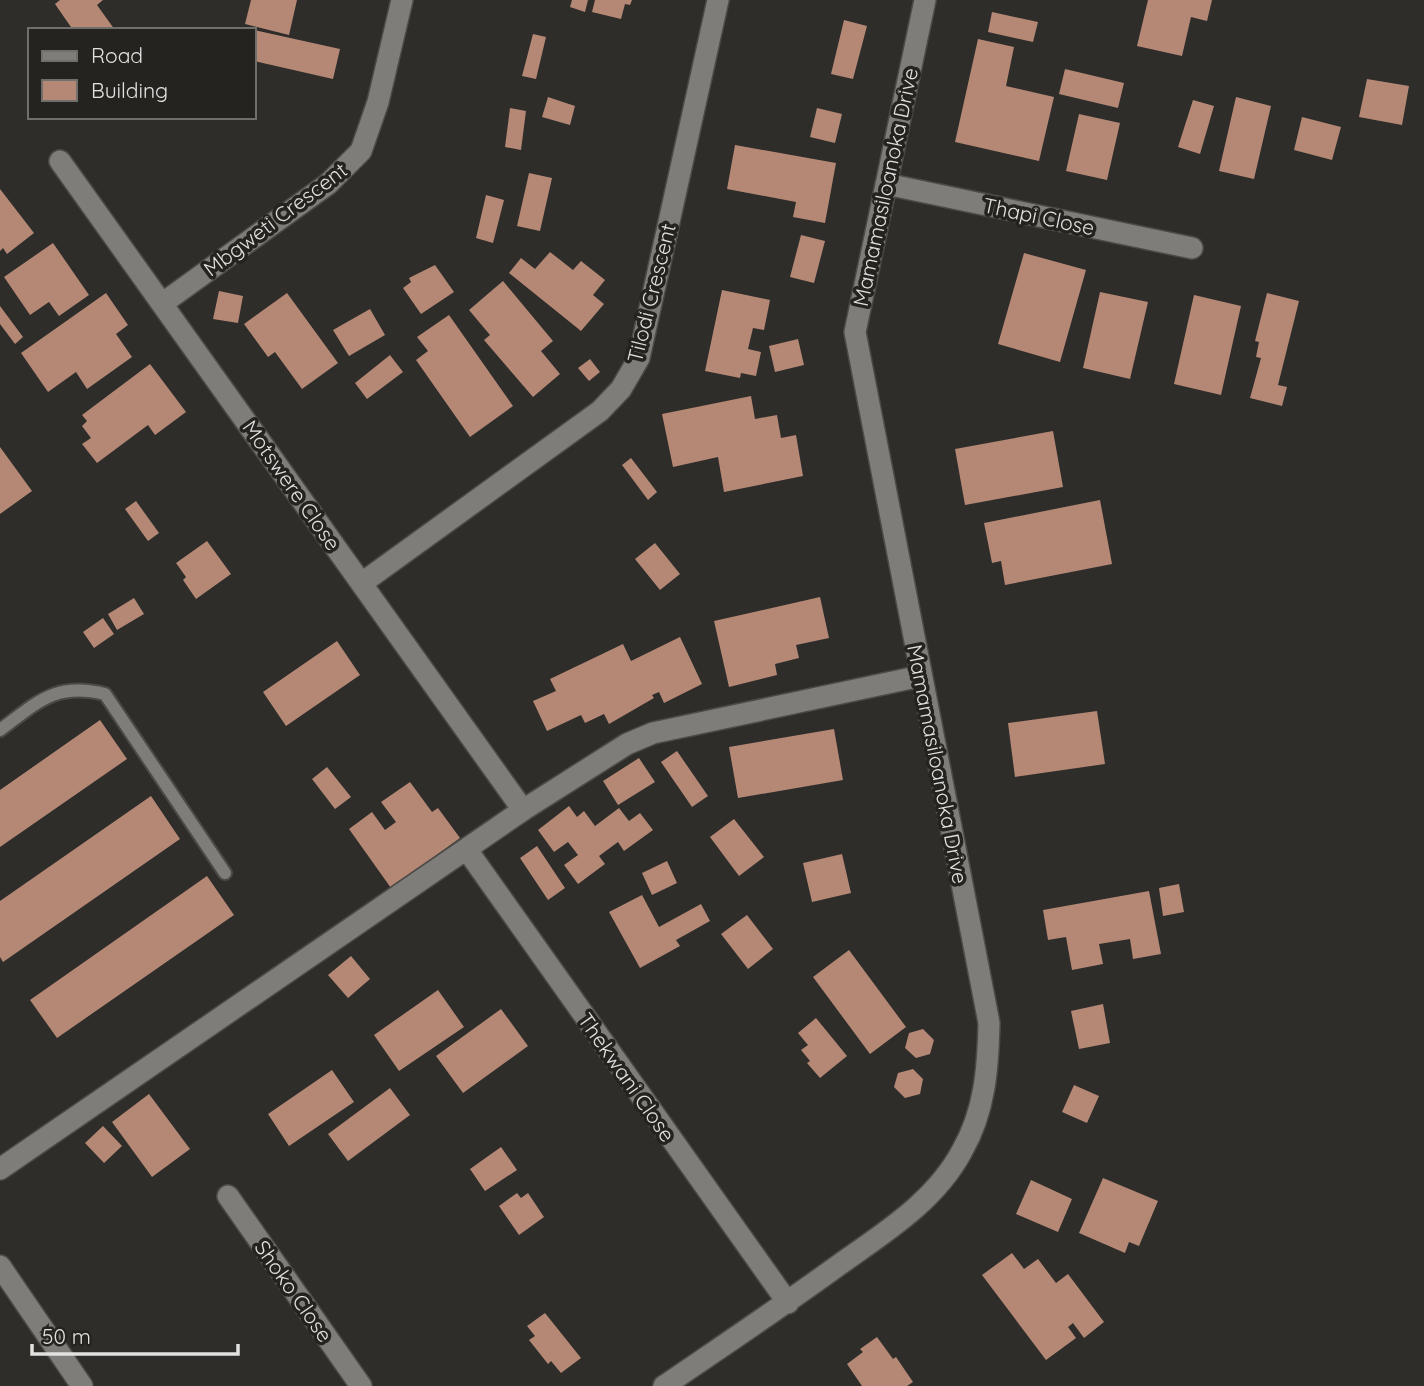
<svg xmlns="http://www.w3.org/2000/svg" width="1424" height="1386" font-family="Quicksand,sans-serif">
<style>
.building{fill:#b58876}
.lines{fill:none;stroke-linecap:round;stroke-linejoin:round}
.lane-casing{stroke:#4b4a47;stroke-width:16}
.street-casing{stroke:#4b4a47;stroke-width:24}
.lane{stroke:#7e7d7a;stroke-width:12}
.street{stroke:#7e7d7a;stroke-width:21}
.labels{text-anchor:middle;dominant-baseline:central;stroke-width:7;stroke-linejoin:round;paint-order:stroke}
.street-label{font-size:21px;fill:#e1e1df;stroke:#242320}
</style>
<rect width="100%" height="100%" fill="#2e2d2a"/>
<path class="building" d="M 60,0 L 103,0 L 97,5 L 115,30 L 73,30 L 55,4 Z
M 251,0 L 297,0 L 289,35 L 245,24 Z
M 572,0 L 588,0 L 585,12 L 570,7 Z
M 595,0 L 632,0 L 630,5 L 625,4 L 621,19 L 592,12 Z
M 1148,0 L 1212,0 L 1207,21 L 1191,17 L 1182,56 L 1137,46 Z
M 992,12 L 1038,22 L 1033,42 L 988,32 Z
M 844,20 L 867,26 L 853,79 L 831,74 Z
M 254,30 L 340,49 L 333,79 L 254,61 Z
M 533,34 L 546,37 L 536,79 L 522,76 Z
M 978,39 L 1014,47 L 1006,86 L 1054,97 L 1039,161 L 955,142 Z
M 1065,69 L 1124,83 L 1118,108 L 1059,94 Z
M 1367,79 L 1409,86 L 1402,125 L 1359,117 Z
M 548,97 L 575,106 L 570,125 L 542,117 Z
M 1236,97 L 1271,106 L 1254,179 L 1219,171 Z
M 1193,100 L 1214,106 L 1200,154 L 1178,147 Z
M 510,108 L 526,111 L 521,150 L 505,147 Z
M 817,108 L 842,114 L 835,143 L 810,137 Z
M 1079,114 L 1120,123 L 1107,180 L 1066,171 Z
M 1302,117 L 1341,127 L 1332,160 L 1294,150 Z
M 735,145 L 836,163 L 825,223 L 793,217 L 796,202 L 727,189 Z
M 529,173 L 552,178 L 540,231 L 517,226 Z
M 0,189 L 34,233 L 7,254 L 3,248 L 0,251 Z
M 486,195 L 504,200 L 493,243 L 476,238 Z
M 801,235 L 825,241 L 814,283 L 790,277 Z
M 53,243 L 89,295 L 59,316 L 49,302 L 30,315 L 4,277 Z
M 550,252 L 573,270 L 581,261 L 605,280 L 593,295 L 604,304 L 581,331 L 509,273 L 521,258 L 535,269 Z
M 1024,253 L 1086,270 L 1060,362 L 998,344 Z
M 435,265 L 454,292 L 421,314 L 403,288 L 411,282 L 409,278 Z
M 503,281 L 553,341 L 541,351 L 560,374 L 533,397 L 484,340 L 490,335 L 469,310 Z
M 722,290 L 770,300 L 764,330 L 753,328 L 748,349 L 761,352 L 756,376 L 741,373 L 740,378 L 705,371 Z
M 219,291 L 243,296 L 238,323 L 213,319 Z
M 1100,292 L 1148,302 L 1130,379 L 1083,368 Z
M 106,293 L 128,325 L 116,334 L 132,357 L 87,389 L 76,372 L 48,392 L 21,353 Z
M 287,293 L 338,363 L 302,389 L 275,352 L 268,357 L 244,324 Z
M 1267,293 L 1299,301 L 1278,385 L 1287,387 L 1282,406 L 1250,398 L 1261,358 L 1256,357 L 1259,342 L 1255,341 Z
M 1194,295 L 1241,306 L 1221,395 L 1174,384 Z
M 0,306 L 23,337 L 15,344 L 0,324 Z
M 370,309 L 385,335 L 349,356 L 333,330 Z
M 449,315 L 513,406 L 470,437 L 416,360 L 428,351 L 417,337 Z
M 798,339 L 804,365 L 775,372 L 769,346 Z
M 390,355 L 403,372 L 367,399 L 355,383 Z
M 590,359 L 600,372 L 589,381 L 578,368 Z
M 150,364 L 186,412 L 155,435 L 148,425 L 97,463 L 82,444 L 91,438 L 82,426 L 87,421 L 82,415 Z
M 751,396 L 755,419 L 777,415 L 781,438 L 796,435 L 803,476 L 724,492 L 718,457 L 673,467 L 662,414 Z
M 1053,431 L 1063,487 L 965,505 L 955,449 Z
M 0,447 L 32,491 L 0,514 Z
M 631,458 L 657,492 L 648,500 L 622,465 Z
M 1100,500 L 1112,564 L 1005,585 L 1001,561 L 992,563 L 984,523 Z
M 136,501 L 159,533 L 148,541 L 125,509 Z
M 207,541 L 231,574 L 196,599 L 183,580 L 186,577 L 176,563 Z
M 655,543 L 680,574 L 660,590 L 635,559 Z
M 820,597 L 829,638 L 796,645 L 799,658 L 775,664 L 777,675 L 729,687 L 714,621 Z
M 134,598 L 144,614 L 117,630 L 108,614 Z
M 103,618 L 114,634 L 94,648 L 83,632 Z
M 680,637 L 702,684 L 664,703 L 659,692 L 652,695 L 654,698 L 609,724 L 604,714 L 585,723 L 581,715 L 547,731 L 533,701 L 556,691 L 550,679 L 623,644 L 631,661 Z
M 337,641 L 360,675 L 286,726 L 263,692 Z
M 1097,711 L 1105,764 L 1015,777 L 1008,723 Z
M 100,720 L 127,759 L 0,847 L 0,790 Z
M 834,729 L 843,780 L 738,798 L 729,747 Z
M 677,751 L 708,796 L 692,807 L 661,762 Z
M 639,758 L 655,782 L 618,805 L 603,781 Z
M 327,767 L 351,797 L 335,809 L 312,779 Z
M 410,782 L 432,812 L 438,808 L 460,838 L 391,888 L 349,829 L 372,812 L 385,830 L 396,822 L 381,802 Z
M 151,796 L 180,839 L 3,962 L 0,957 L 0,901 Z
M 569,806 L 577,817 L 584,811 L 595,826 L 619,808 L 629,821 L 640,813 L 653,830 L 624,851 L 618,842 L 599,856 L 605,864 L 578,884 L 564,865 L 578,855 L 568,842 L 554,852 L 538,830 Z
M 734,819 L 764,857 L 739,876 L 710,837 Z
M 537,846 L 565,888 L 548,900 L 520,858 Z
M 842,854 L 851,893 L 812,902 L 803,863 Z
M 667,861 L 677,883 L 652,895 L 642,873 Z
M 207,876 L 234,915 L 57,1038 L 30,1000 Z
M 1179,884 L 1184,912 L 1163,916 L 1159,888 Z
M 1149,891 L 1161,954 L 1133,959 L 1130,939 L 1099,944 L 1103,964 L 1072,970 L 1066,937 L 1048,940 L 1043,910 Z
M 642,895 L 659,927 L 701,904 L 710,921 L 676,940 L 680,946 L 640,968 L 609,912 Z
M 747,915 L 773,949 L 748,969 L 721,934 Z
M 849,950 L 906,1027 L 870,1054 L 813,977 Z
M 351,956 L 370,979 L 348,998 L 328,975 Z
M 438,990 L 464,1027 L 399,1071 L 374,1035 Z
M 1103,1004 L 1110,1043 L 1079,1049 L 1071,1011 Z
M 501,1009 L 528,1046 L 463,1093 L 436,1056 Z
M 816,1018 L 847,1056 L 820,1078 L 807,1063 L 810,1061 L 801,1050 L 808,1045 L 798,1033 Z
M 923,1029 L 934,1040 L 930,1054 L 916,1058 L 905,1048 L 909,1033 Z
M 913,1069 L 923,1079 L 920,1094 L 905,1098 L 894,1087 L 898,1073 Z
M 332,1070 L 354,1102 L 289,1146 L 268,1114 Z
M 1074,1085 L 1099,1096 L 1087,1123 L 1062,1112 Z
M 390,1088 L 410,1115 L 348,1161 L 328,1134 Z
M 149,1094 L 190,1149 L 152,1177 L 112,1122 Z
M 103,1126 L 122,1146 L 104,1163 L 85,1143 Z
M 501,1147 L 517,1170 L 485,1191 L 470,1169 Z
M 1103,1178 L 1158,1201 L 1139,1246 L 1129,1242 L 1125,1253 L 1079,1233 Z
M 1031,1180 L 1072,1199 L 1058,1232 L 1016,1214 Z
M 517,1193 L 521,1198 L 528,1193 L 544,1217 L 519,1235 L 499,1206 Z
M 1012,1253 L 1024,1269 L 1038,1259 L 1056,1283 L 1068,1274 L 1104,1322 L 1084,1338 L 1073,1323 L 1068,1327 L 1076,1338 L 1046,1360 L 982,1275 Z
M 545,1313 L 581,1358 L 561,1373 L 551,1361 L 548,1364 L 529,1340 L 535,1336 L 527,1326 Z
M 877,1337 L 893,1359 L 896,1357 L 913,1382 L 907,1386 L 862,1386 L 847,1364 L 863,1352 L 860,1349 Z"/>
<g class="lines">
<g class="lane-casing">
<path id="lane" d="M 0,730 C 38,702 55,682 105,694 L 225,873"/>
</g>
<g class="street-casing">
<path id="street" d="M 60,161 L 523,810
M 886,184 L 1192,248
M 163,303 L 328,184 L 361,151 L 378,102 L 402,0
M 362,583 L 600,411 L 621,389 L 639,358 L 718,0
M 467,850 L 788,1303
M 0,1169 L 523,810 L 627,744 L 653,733 L 921,676
M 228,1196 L 361,1386
M 0,1266 L 82,1386
M 664,1386 C 724,1345 784,1305 843,1262 C 887,1231 936,1200 962,1151 C 985,1111 988,1068 989,1023 L 855,332 L 925,0"/>
</g>
<use href="#lane" class="lane"/>
<use href="#street" class="street"/>
</g>
<g class="labels">
<g class="street-label">
<text transform="translate(885 187) rotate(-78)">Mamamasiloanoka Drive</text>
<text transform="translate(1039 216) rotate(12)">Thapi Close</text>
<text transform="translate(275 219) rotate(-37)">Mbgweti Crescent</text>
<text transform="translate(651 293) rotate(-76)">Tilodi Crescent</text>
<text transform="translate(292 485) rotate(55)">Motswere Close</text>
<text transform="translate(938 764) rotate(79)">Mamamasiloanoka Drive</text>
<text transform="translate(627 1077) rotate(55)">Thekwani Close</text>
<text transform="translate(294 1291) rotate(55)">Shoko Close</text>
</g>
</g>
<rect x="28" y="28" width="228" height="91" fill="#242320" stroke="#706f6c" stroke-width="2"/>
<rect x="42" y="51" width="35" height="10" fill="#7e7d7a" stroke="#706f6c" stroke-width="2"/>
<text x="91" y="63" font-size="21" fill="#e1e1df">Road</text>
<rect x="42" y="80" width="35" height="21" fill="#b58876" stroke="#706f6c" stroke-width="2"/>
<text x="91" y="98" font-size="21" fill="#e1e1df">Building</text>
<path d="M32 1344v10h206v-10" fill="none" stroke="#e1e1df" stroke-width="3.5"/>
<text x="42" y="1344" font-size="21" fill="#e1e1df" stroke="#242320" stroke-width="5" paint-order="stroke">50 m</text>
</svg>
